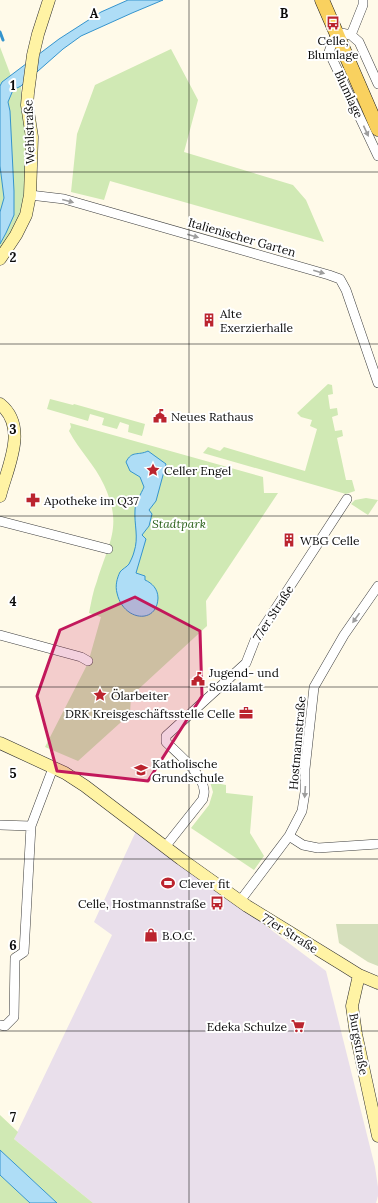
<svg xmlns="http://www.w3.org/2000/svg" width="378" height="1203" font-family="Lora,serif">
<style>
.industrial{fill:#e9dfeb}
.green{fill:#d0e9b4}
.cemetery{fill:#d5dfbc}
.water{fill:#aeddf6;stroke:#3594cd}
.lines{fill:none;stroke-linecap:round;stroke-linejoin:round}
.stream{stroke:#3594cd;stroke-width:3}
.street-casing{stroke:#3e3e3e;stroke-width:10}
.secondary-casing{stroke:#2d2d2d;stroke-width:13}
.primary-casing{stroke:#1c1c1c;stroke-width:15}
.street{stroke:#fff;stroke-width:9}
.secondary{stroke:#fff3a4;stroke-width:12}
.primary{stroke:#f9d15f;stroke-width:14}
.oneway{fill:#9d9d9d}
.marked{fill:#c2185b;fill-opacity:0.2;stroke:#c2185b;stroke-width:3;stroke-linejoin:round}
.grid{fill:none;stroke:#0b0b0b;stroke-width:1;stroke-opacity:0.55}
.labels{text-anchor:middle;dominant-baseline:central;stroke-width:4;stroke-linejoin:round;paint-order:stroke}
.poi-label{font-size:12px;fill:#0b0b0b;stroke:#fff;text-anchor:start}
.street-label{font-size:12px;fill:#0b0b0b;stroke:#fff}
.park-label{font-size:12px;font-style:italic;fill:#2c621c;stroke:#fff}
.grid-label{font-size:13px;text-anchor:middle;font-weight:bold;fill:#0b0b0b;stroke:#fff;stroke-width:4;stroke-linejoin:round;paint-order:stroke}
</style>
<rect width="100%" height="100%" fill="#fffae9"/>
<path class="industrial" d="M 137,829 L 326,971 L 375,1167 L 378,1187 L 378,1196 L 376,1203 L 93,1203 L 14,1139 L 112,935 L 94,922 Z"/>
<path class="green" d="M 0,47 L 11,76 L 18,79 L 21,86 L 22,104 L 27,138 L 28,194 L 9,239 L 0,252 Z
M 171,49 L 198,100 L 184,152 L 293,185 L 306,200 L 324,242 L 110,181 L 104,200 L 71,192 L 77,134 L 95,85 Z
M 328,384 L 332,385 L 333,394 L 328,395 L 330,409 L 337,408 L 338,415 L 332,417 L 335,431 L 342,430 L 343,436 L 337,438 L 346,480 L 352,480 L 355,491 L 346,494 L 203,453 L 208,447 L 220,451 L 224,447 L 305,471 L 317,429 L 310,426 L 312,420 L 301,417 L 297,413 Z
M 50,399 L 73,405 L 74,404 L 145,424 L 142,436 L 128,432 L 129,425 L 120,422 L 117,429 L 102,425 L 104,418 L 90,414 L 88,421 L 47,409 Z
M 70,423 L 263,477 L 264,493 L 278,493 L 206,601 L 207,626 L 131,696 L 130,714 L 78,761 L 45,747 L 88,663 L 101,617 L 89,613 C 91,603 93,591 97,581 C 109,542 123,526 104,485 C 95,465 79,450 69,431 L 71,427 Z
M 366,498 L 378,500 L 368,515 L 351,504 L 355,500 Z
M 210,782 L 226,785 L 226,793 L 253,796 L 250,833 L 264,856 L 254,870 L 191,828 L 209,805 L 213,792 Z
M 0,1115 L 18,1132 L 14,1139 L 93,1203 L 57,1203 L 0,1150 Z
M 0,1175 L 30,1203 L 0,1203 Z"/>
<path class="cemetery" d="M 336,924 L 378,924 L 378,966 L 368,962 L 339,943 Z"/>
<path class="water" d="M 128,0 L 163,0 L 132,13 L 81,36 L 63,49 L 21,86 L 13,90 L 8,102 L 10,111 L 14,191 L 14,215 L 6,233 L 0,244 L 0,212 L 4,198 L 0,166 L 0,86 L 2,82 L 59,39 L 101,12 Z
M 148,451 L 166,464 L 156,501 L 149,510 L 152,514 L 149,526 L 142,535 L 146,539 L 136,573 L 145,576 L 145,580 C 152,583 158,589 158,598 C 157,625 123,621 117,593 C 115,586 117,578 120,572 C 122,569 127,567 129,564 C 131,560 133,556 134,552 C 139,537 134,525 135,510 C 135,503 141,494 144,487 L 140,477 L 130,471 L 126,462 C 132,450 138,456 148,451 Z
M 0,1150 L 57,1203 L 30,1203 L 0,1175 Z"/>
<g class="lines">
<path class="stream" d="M 0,32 L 3,40"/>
<g class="street-casing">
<path id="street" d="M 351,35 L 363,5 L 363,0
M 378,84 L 359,42 L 351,35 L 336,32 L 329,52 L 378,156
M 30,195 L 64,199 L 329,275 L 340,279 L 346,290 L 378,383
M 0,521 L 108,549
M 0,635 L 81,657 L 88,661
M 0,825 L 31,826
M 289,836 L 303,845 L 318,848 L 378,844
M 165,847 L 203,799 C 203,796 205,793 204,790 C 203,774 177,753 166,742 L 166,736 L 246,663 L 255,640 L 347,499
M 240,901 L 289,836 L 302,811 L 305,792 L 305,769 L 314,687 L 344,635 L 378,586
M 0,1025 L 5,1026 L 14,1017 L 15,958 L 24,952 L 31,826 L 53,768"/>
</g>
<g class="secondary-casing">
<path id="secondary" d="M 0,259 L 16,235 L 26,215 L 30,195 L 32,137 L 27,105 L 28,93 L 33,55 L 38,34 L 49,0
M 0,404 C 29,427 7,468 0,496
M 0,743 L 65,773 L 85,786 L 181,859 L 247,906 L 343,965 L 359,975 L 378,983
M 359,975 L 352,1006 L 356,1034 L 378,1136"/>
</g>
<g class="primary-casing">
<path id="primary" d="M 322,0 L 378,129"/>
</g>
<use href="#street" class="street"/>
<use href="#secondary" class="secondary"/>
<use href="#primary" class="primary"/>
</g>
<defs><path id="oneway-solid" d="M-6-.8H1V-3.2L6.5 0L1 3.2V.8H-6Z"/></defs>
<g class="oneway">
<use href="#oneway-solid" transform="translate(366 131) rotate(65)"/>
<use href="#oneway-solid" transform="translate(68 201) rotate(15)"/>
<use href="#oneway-solid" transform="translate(193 236) rotate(16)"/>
<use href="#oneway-solid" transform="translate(319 272) rotate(16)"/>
<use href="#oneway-solid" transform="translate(356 618) rotate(126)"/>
<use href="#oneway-solid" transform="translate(305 792) rotate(94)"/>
</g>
<path class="marked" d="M 135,597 L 200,631 L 202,696 L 148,781 L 57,771 L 37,696 L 60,630 Z"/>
<path class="grid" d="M 189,0 L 189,1203M 0,172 L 378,172M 0,344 L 378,344M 0,516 L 378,516M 0,687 L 378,687M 0,859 L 378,859M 0,1031 L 378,1031"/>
<defs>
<g id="bus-bare" transform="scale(1.08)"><path d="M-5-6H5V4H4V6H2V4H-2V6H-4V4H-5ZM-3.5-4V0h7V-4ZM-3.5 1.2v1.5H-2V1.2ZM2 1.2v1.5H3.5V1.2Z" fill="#bb242e" stroke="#fff" stroke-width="2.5" paint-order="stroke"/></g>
<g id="building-bare" transform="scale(1.08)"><path d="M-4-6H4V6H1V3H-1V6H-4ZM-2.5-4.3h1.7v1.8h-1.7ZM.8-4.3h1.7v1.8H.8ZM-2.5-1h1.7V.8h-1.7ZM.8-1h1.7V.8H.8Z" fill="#bb242e" stroke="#fff" stroke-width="2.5" paint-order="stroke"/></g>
<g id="civic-bare" transform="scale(1.08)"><path d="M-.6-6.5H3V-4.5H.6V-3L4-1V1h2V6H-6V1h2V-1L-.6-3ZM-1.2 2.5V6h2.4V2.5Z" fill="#bb242e" stroke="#fff" stroke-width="2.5" paint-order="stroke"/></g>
<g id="sight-bare" transform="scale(1.08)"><path d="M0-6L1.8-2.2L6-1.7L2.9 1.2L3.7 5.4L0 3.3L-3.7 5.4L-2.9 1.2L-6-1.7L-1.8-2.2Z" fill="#bb242e" stroke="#fff" stroke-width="2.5" paint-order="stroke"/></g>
<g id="pharmacy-bare" transform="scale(1.08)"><path d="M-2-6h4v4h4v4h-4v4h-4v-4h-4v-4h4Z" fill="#bb242e" stroke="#fff" stroke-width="2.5" paint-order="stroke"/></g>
<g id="office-bare" transform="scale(1.08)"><path d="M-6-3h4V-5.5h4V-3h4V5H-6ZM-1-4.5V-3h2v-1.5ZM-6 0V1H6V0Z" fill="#bb242e" stroke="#fff" stroke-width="2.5" paint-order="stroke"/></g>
<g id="school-bare" transform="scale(1.08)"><path d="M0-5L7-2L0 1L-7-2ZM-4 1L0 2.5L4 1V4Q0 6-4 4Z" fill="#bb242e" stroke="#fff" stroke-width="2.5" paint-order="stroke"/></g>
<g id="stadium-bare" transform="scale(1.08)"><path d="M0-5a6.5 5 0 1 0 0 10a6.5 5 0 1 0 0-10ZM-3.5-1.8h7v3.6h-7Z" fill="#bb242e" stroke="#fff" stroke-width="2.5" paint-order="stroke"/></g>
<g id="shop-bare" transform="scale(1.08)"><path d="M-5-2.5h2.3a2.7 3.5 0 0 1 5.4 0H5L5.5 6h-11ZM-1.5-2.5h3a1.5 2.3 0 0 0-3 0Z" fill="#bb242e" stroke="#fff" stroke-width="2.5" paint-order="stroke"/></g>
<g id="supermarket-bare" transform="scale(1.08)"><path d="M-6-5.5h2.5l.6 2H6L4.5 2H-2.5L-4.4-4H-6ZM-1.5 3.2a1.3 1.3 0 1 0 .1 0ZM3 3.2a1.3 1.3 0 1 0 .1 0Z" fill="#bb242e" stroke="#fff" stroke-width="2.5" paint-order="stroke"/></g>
</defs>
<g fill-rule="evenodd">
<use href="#bus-bare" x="333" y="23"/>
<use href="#building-bare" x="209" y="320"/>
<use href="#civic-bare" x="160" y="416"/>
<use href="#sight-bare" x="153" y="470"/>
<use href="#pharmacy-bare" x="33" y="500"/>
<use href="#building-bare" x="289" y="540"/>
<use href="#civic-bare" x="198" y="679"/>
<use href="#sight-bare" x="100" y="695"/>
<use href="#office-bare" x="246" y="713"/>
<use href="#school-bare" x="141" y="770"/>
<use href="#stadium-bare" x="168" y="883"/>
<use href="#bus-bare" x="217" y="903"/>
<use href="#shop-bare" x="151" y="935"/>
<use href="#supermarket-bare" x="298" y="1026"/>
</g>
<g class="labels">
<g class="poi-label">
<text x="333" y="40" text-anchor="middle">Celle,<tspan x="333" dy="14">Blumlage</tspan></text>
<text x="220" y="313">Alte<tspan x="220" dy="14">Exerzierhalle</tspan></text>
<text x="171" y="416">Neues Rathaus</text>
<text x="164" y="470">Celler Engel</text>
<text x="44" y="500">Apotheke im Q37</text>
<text x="300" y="540">WBG Celle</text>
<text x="209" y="672">Jugend- und<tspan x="209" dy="14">Sozialamt</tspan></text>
<text x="111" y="695">Ölarbeiter</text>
<text x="235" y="713" text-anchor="end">DRK Kreisgeschäftsstelle Celle</text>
<text x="152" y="763">Katholische<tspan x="152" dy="14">Grundschule</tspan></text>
<text x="179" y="883">Clever fit</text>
<text x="206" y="903" text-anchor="end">Celle, Hostmannstraße</text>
<text x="162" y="935">B.O.C.</text>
<text x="287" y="1026" text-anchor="end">Edeka Schulze</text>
</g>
<g class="street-label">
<text transform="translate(349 94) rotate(65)">Blumlage</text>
<text transform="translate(29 132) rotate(-92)">Wehlstraße</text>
<text transform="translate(242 237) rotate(16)">Italienischer Garten</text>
<text transform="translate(273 613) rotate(-57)">77er Straße</text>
<text transform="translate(297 743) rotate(-85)">Hostmannstraße</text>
<text transform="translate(290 933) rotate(32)">77er Straße</text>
<text transform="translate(359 1044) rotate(80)">Burgstraße</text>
</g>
<g class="park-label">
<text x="179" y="523">Stadtpark</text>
</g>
</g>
<g class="grid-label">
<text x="94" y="18">A</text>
<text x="284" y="18">B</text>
<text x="13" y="90">1</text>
<text x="13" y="262">2</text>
<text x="13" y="434">3</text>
<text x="13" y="606">4</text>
<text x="13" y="778">5</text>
<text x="13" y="950">6</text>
<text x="13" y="1122">7</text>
</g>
</svg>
